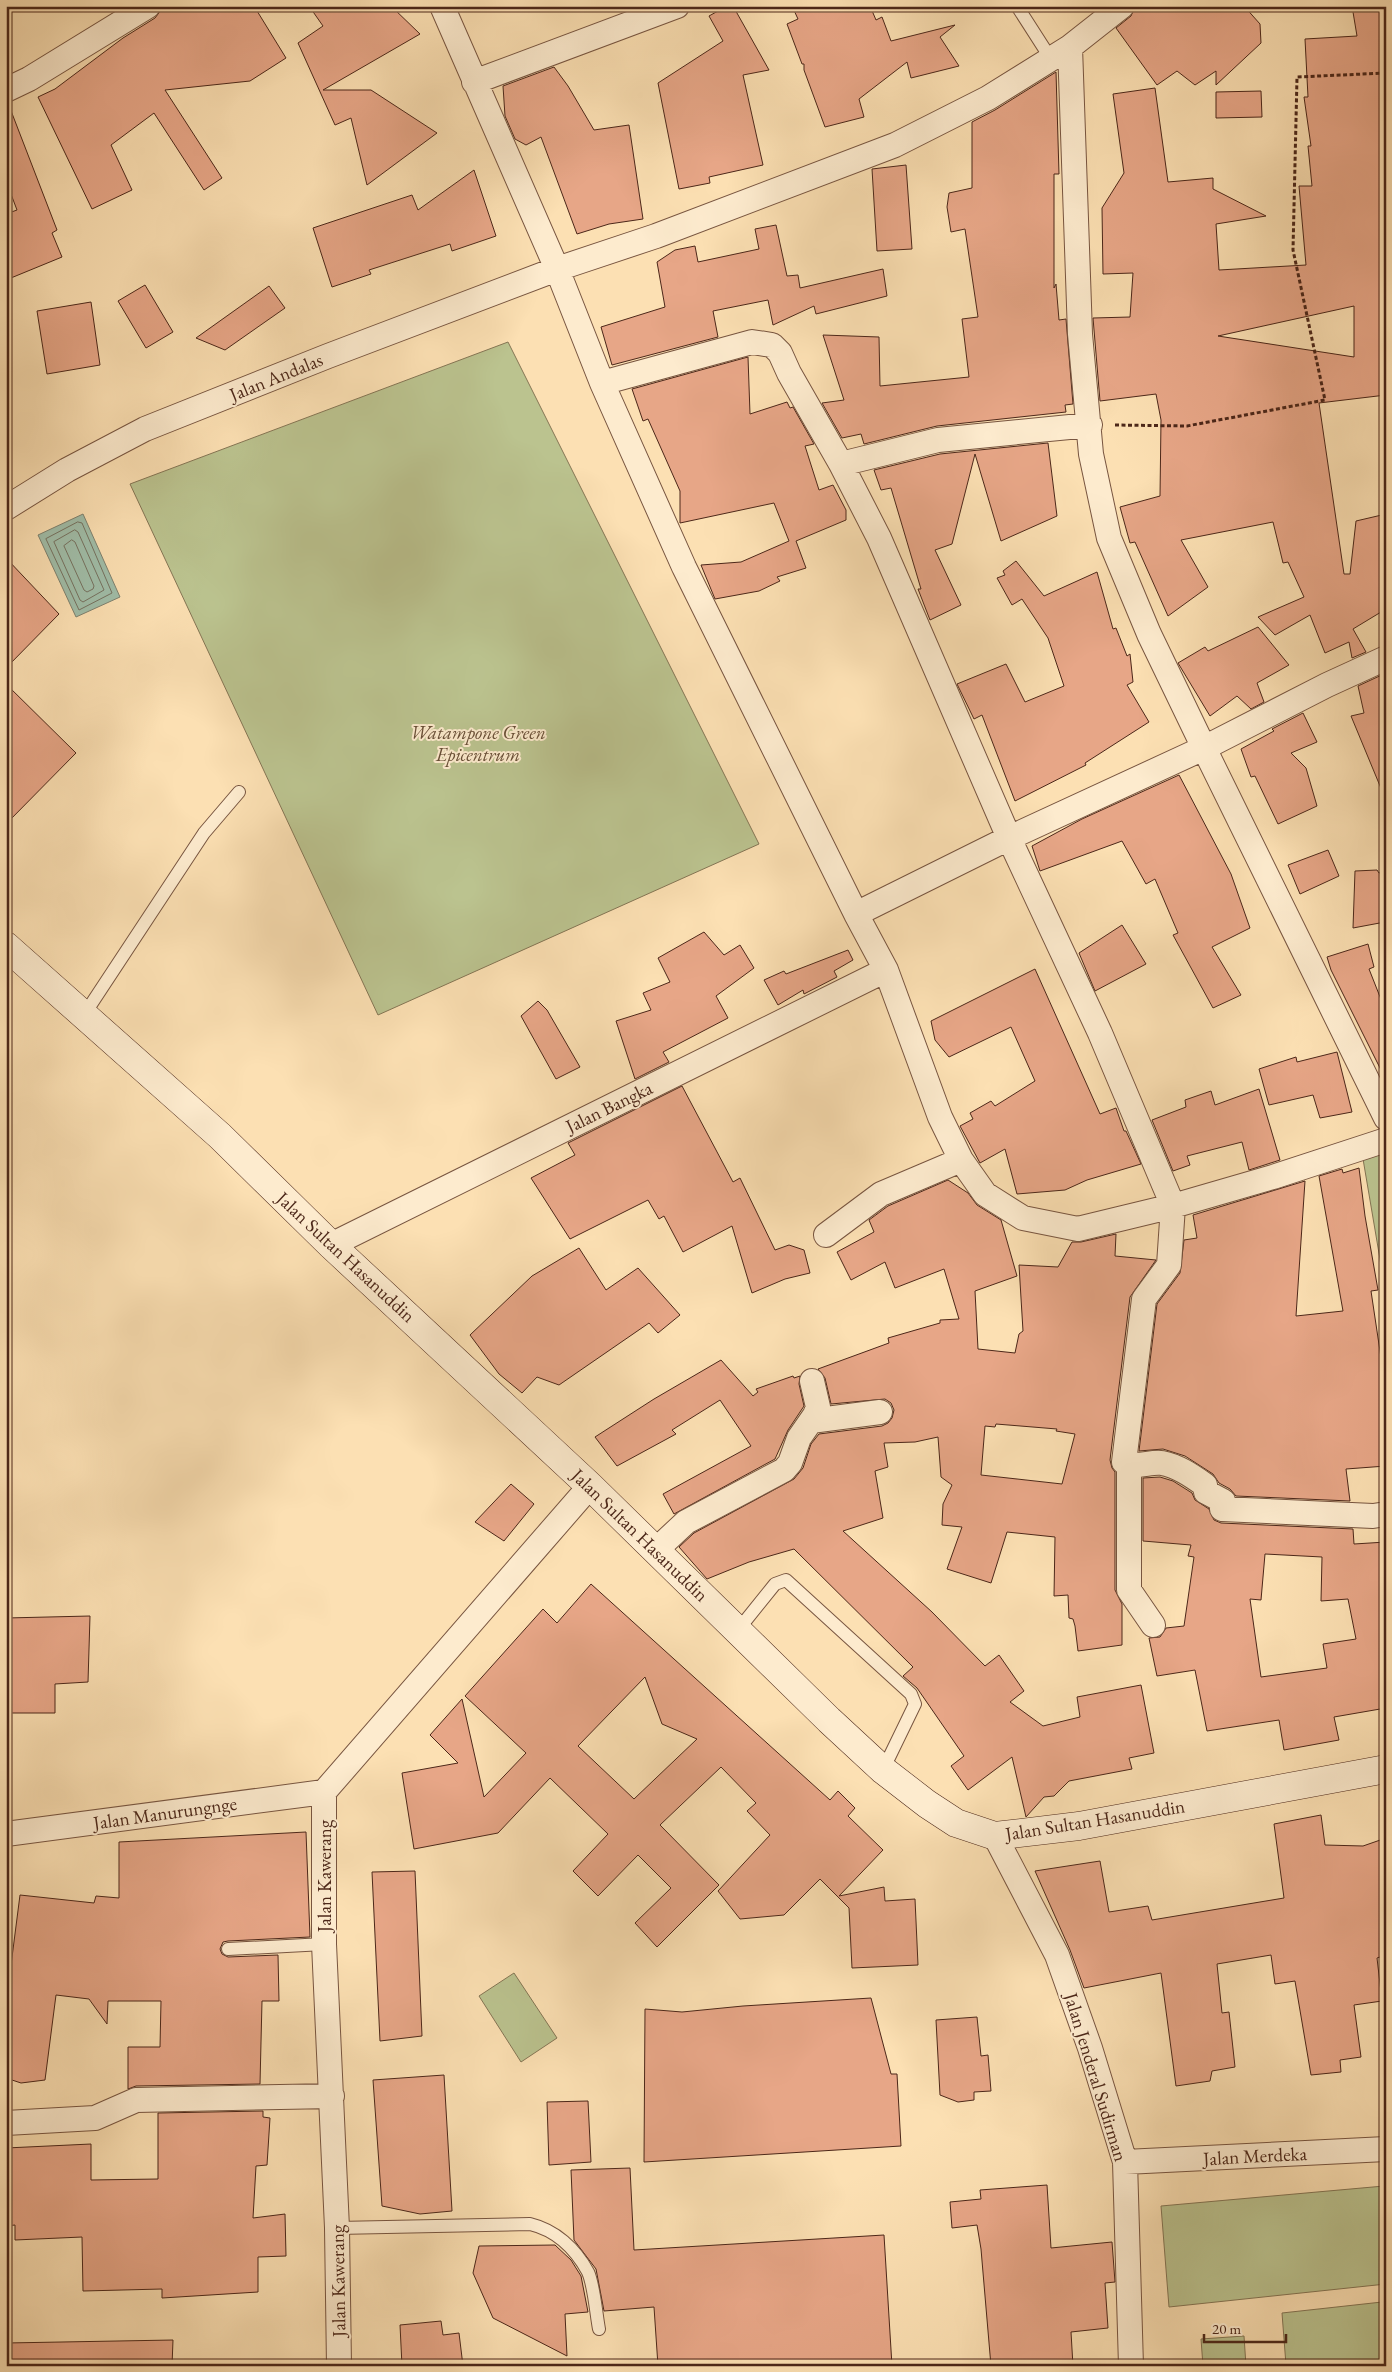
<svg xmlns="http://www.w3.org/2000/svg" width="1392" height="2372" font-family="'EB Garamond',serif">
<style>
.green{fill:#bbc38f;stroke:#847554}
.water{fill:#a0bda8;stroke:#7e816f}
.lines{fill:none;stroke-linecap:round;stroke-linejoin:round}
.shore{stroke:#767260;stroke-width:1}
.building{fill:#e7a687;stroke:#4c2719;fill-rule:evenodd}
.service-casing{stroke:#785540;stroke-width:14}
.minor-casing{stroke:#785540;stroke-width:26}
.secondary-casing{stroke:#4c2719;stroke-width:29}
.path{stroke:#4c2719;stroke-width:3;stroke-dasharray:4 2.5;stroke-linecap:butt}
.service{stroke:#fdebce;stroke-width:12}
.minor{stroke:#fdebce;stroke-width:24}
.secondary{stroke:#fdebce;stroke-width:28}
.labels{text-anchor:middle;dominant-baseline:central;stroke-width:4;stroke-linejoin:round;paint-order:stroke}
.street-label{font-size:19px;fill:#4c2719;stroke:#fdebce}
.park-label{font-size:19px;font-style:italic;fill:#684e36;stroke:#fdebce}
</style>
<rect width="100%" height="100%" fill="#fce0b3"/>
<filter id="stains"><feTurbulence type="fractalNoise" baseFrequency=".004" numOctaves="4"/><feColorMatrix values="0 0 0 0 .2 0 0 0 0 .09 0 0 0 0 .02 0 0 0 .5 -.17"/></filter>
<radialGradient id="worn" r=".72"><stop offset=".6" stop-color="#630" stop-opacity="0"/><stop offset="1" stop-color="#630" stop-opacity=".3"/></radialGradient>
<path class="green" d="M 508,342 L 759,844 L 378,1015 L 130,484 Z
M 1386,1146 L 1386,1270 L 1382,1271 L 1362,1153 Z
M 514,1973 L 557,2038 L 521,2062 L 479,1996 Z
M 1384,2186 L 1386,2284 L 1169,2307 L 1161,2206 Z
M 1382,2302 L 1386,2366 L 1282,2366 L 1286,2365 L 1282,2313 Z
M 1244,2336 L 1246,2366 L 1203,2366 L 1201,2339 Z"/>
<path class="water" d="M 83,514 L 120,597 L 76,617 L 38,535 Z"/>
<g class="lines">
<path class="shore" d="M 78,522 L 82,523 L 112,593 L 79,610 L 46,539 Z
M 75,530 L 78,532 L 104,590 L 83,602 L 80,600 L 54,542 Z
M 72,540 L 75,542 L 94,586 L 93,589 L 87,592 L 84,590 L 64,546 Z"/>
</g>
<path class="building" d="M 169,6 L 254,6 L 286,58 L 250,81 L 165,90 L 222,178 L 204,190 L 154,113 L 111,145 L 132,190 L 92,209 L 38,97 L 55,89 L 123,38 L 155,18 L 161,10 Z
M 309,6 L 391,6 L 420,34 L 323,90 L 371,90 L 437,133 L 367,185 L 351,118 L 335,125 L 298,43 L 323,26 Z
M 727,6 L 733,6 L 769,70 L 743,75 L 763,165 L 709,177 L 710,183 L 679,189 L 658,83 L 723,41 L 709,16 Z
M 792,6 L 870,6 L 876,20 L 882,17 L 891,41 L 955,25 L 940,37 L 959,66 L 911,78 L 907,62 L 859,99 L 864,117 L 825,127 L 804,70 L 804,64 L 802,64 L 787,24 L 798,19 Z
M 1135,6 L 1244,6 L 1260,24 L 1261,43 L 1216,85 L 1216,71 L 1195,85 L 1177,71 L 1157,85 L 1116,28 L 1131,16 Z
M 1352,6 L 1386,6 L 1386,395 L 1319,403 L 1344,574 L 1350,574 L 1356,521 L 1386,514 L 1386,609 L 1353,629 L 1366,652 L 1352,658 L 1349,642 L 1325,653 L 1310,615 L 1275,635 L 1258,617 L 1304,597 L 1288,562 L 1283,563 L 1273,522 L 1181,540 L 1208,587 L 1168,616 L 1135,542 L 1130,543 L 1120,507 L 1160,496 L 1161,420 L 1156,394 L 1100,401 L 1093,318 L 1130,317 L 1133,273 L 1103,274 L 1102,208 L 1124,173 L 1113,94 L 1155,88 L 1168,182 L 1213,178 L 1213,189 L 1266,216 L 1216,224 L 1219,270 L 1306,265 L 1299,186 L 1312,186 L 1308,146 L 1311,146 L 1304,97 L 1308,97 L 1305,39 L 1357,36 ZM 1354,306 L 1354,357 L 1218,336 Z
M 554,67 L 568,86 L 594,130 L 629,125 L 643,219 L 609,224 L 577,234 L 541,137 L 526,145 L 515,139 L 505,116 L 503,86 Z
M 1056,72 L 1059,174 L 1054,174 L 1054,288 L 1056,284 L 1059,320 L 1066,319 L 1073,404 L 1065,405 L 1066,412 L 937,426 L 864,444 L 861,434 L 842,438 L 822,403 L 844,400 L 823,335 L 879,337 L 880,386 L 969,377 L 962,319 L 978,317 L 965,229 L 951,232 L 947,207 L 949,193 L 972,188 L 972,122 L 995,110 Z
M 1261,91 L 1262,117 L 1216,118 L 1216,92 Z
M 8,103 L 57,230 L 52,233 L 62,257 L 6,280 L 6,214 L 17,210 L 6,181 L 6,104 Z
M 906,165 L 912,249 L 877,251 L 872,169 Z
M 474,170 L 496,236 L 452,251 L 450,244 L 369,270 L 371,274 L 332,287 L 313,228 L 412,195 L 418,210 Z
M 776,225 L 787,276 L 798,275 L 800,288 L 883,269 L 887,296 L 816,314 L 814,306 L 773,325 L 768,300 L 713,311 L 718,337 L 612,365 L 601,327 L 665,307 L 657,262 L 675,250 L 695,246 L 698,262 L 759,249 L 755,229 Z
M 145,285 L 173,332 L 146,348 L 118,301 Z
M 269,286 L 285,308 L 225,350 L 196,338 Z
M 91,302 L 100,365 L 47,374 L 37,311 Z
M 748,357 L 750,414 L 787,402 L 790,408 L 793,407 L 814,444 L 805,446 L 819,490 L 833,485 L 846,510 L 846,520 L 796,541 L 806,568 L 777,577 L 780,581 L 759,591 L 715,599 L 701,565 L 741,562 L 789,541 L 774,503 L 680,523 L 680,491 L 648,419 L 643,421 L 632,389 Z
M 1048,443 L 1057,516 L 1001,541 L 975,454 L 952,544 L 935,550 L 961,605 L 930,620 L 918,589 L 921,589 L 891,488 L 881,490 L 874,470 L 940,454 Z
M 6,558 L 59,614 L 6,668 Z
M 1016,561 L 1044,596 L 1097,572 L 1113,629 L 1116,628 L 1127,656 L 1130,654 L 1133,682 L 1127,685 L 1149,722 L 1085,763 L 1086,765 L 1015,801 L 982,715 L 974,719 L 957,684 L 1006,664 L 1025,702 L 1064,686 L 1048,638 L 1022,599 L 1012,605 L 997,578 L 1005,575 L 1003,571 Z
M 1258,627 L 1289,665 L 1257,683 L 1264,702 L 1251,709 L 1237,696 L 1210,716 L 1178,663 L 1205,647 L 1208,651 Z
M 1386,673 L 1386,798 L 1385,798 L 1351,716 L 1364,713 L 1358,686 Z
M 6,684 L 76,753 L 6,824 Z
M 1303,713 L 1317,742 L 1291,753 L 1306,768 L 1317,806 L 1278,824 L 1255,776 L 1251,777 L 1241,749 L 1274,731 L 1272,729 Z
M 1179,775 L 1231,874 L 1250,928 L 1212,947 L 1241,995 L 1213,1008 L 1173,935 L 1178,933 L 1155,879 L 1146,884 L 1122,841 L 1040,871 L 1032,846 L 1082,819 Z
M 1328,850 L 1339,876 L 1300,894 L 1288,865 Z
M 1377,870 L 1379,873 L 1386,871 L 1385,922 L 1353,928 L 1355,871 Z
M 1122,925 L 1146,964 L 1095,991 L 1079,953 Z
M 704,932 L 724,955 L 740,945 L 754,968 L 716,996 L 728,1018 L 663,1052 L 669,1062 L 635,1079 L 616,1021 L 651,1010 L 643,993 L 670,982 L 658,958 Z
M 1368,944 L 1374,967 L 1369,969 L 1386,1012 L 1386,1080 L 1331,970 L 1327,957 Z
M 848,950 L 853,960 L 834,971 L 837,977 L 804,994 L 803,990 L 778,1005 L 764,980 L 784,971 L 786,974 Z
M 1035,969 L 1100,1114 L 1116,1108 L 1124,1131 L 1126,1131 L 1141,1164 L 1087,1180 L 1065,1190 L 1017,1194 L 1005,1149 L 980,1163 L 960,1126 L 973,1119 L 970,1113 L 991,1101 L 995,1106 L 1035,1081 L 1011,1027 L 949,1057 L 935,1040 L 931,1021 Z
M 538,1001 L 547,1010 L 580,1067 L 556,1079 L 521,1016 Z
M 1337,1052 L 1352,1112 L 1320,1118 L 1313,1095 L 1269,1105 L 1259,1069 L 1296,1057 L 1297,1062 Z
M 682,1086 L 733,1182 L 740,1178 L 775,1250 L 789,1245 L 804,1250 L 810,1273 L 785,1279 L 752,1293 L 732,1226 L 683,1252 L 664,1216 L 659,1219 L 648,1200 L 570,1239 L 531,1178 L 575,1155 L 568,1143 Z
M 1259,1089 L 1280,1160 L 1249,1170 L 1242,1142 L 1187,1156 L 1190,1165 L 1173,1171 L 1152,1120 L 1186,1107 L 1185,1100 L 1211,1091 L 1215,1105 Z
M 1359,1168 L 1365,1216 L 1378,1290 L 1371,1291 L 1384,1378 L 1386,1377 L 1386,1466 L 1346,1469 L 1350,1501 L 1236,1496 L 1230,1489 L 1219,1483 L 1213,1474 L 1185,1456 L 1163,1449 L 1139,1451 L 1157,1304 L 1180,1273 L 1184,1240 L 1197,1238 L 1193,1215 L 1305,1181 L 1296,1316 L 1343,1311 L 1319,1176 L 1342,1169 L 1343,1173 Z
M 948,1180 L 968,1193 L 977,1205 L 1001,1220 L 1017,1276 L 975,1291 L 978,1349 L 1015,1353 L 1019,1334 L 1023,1331 L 1019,1265 L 1058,1267 L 1072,1242 L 1081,1242 L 1116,1234 L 1115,1256 L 1156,1260 L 1130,1297 L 1110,1460 L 1112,1468 L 1115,1472 L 1115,1590 L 1122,1604 L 1122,1645 L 1078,1651 L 1075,1626 L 1073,1619 L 1069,1618 L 1068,1595 L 1054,1596 L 1055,1537 L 1007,1532 L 991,1583 L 947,1569 L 962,1527 L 942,1525 L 943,1504 L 952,1485 L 941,1477 L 938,1437 L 915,1442 L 884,1443 L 888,1467 L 875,1471 L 883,1518 L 843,1531 L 932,1612 L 985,1666 L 999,1655 L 1024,1691 L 1010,1702 L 1043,1726 L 1080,1717 L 1077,1697 L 1141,1685 L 1154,1753 L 1129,1758 L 1132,1769 L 1069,1781 L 1054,1796 L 1044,1797 L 1026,1817 L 1012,1757 L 968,1790 L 951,1766 L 964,1756 L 917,1688 L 903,1676 L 913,1667 L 794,1549 L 749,1562 L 707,1579 L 679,1547 L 694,1533 L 794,1479 L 803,1468 L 811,1444 L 819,1434 L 882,1426 L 888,1423 L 892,1418 L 894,1410 L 891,1403 L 885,1399 L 831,1404 L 825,1378 L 818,1369 L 889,1343 L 888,1338 L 940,1323 L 940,1320 L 959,1319 L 944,1269 L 895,1288 L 885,1262 L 851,1280 L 837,1252 L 874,1232 L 869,1220 L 888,1206 ZM 996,1424 L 1057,1429 L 1056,1431 L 1075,1434 L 1062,1484 L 981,1475 L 985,1426 L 995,1427 Z
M 579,1248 L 606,1290 L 638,1268 L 680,1315 L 658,1333 L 649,1323 L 559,1385 L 537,1377 L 522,1393 L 499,1374 L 470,1335 L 532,1276 Z
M 721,1360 L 753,1396 L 758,1392 L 756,1389 L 793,1376 L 794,1378 L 800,1376 L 799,1384 L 804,1406 L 788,1430 L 775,1459 L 674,1514 L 663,1494 L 751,1446 L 720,1400 L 672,1430 L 676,1434 L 617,1466 L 595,1437 L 654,1399 Z
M 1160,1477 L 1173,1481 L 1192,1493 L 1195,1500 L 1209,1509 L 1214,1520 L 1221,1523 L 1353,1529 L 1354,1544 L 1386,1542 L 1386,1708 L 1334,1717 L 1339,1740 L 1284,1750 L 1279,1720 L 1207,1731 L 1195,1670 L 1157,1676 L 1149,1638 L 1160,1637 L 1166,1628 L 1184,1626 L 1194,1557 L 1188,1556 L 1191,1545 L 1143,1541 L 1143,1478 ZM 1265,1554 L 1322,1557 L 1321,1601 L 1348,1599 L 1356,1639 L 1323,1644 L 1327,1668 L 1261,1677 L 1250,1599 L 1261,1600 Z
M 511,1484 L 534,1504 L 504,1541 L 475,1522 Z
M 591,1584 L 830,1800 L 838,1791 L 855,1808 L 848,1816 L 883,1850 L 839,1896 L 884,1887 L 885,1901 L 915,1899 L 918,1965 L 852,1968 L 849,1908 L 820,1879 L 784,1915 L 740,1919 L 718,1891 L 770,1835 L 747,1811 L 756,1803 L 721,1767 L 660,1825 L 719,1885 L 657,1947 L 635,1923 L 671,1888 L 638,1855 L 598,1896 L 573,1871 L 608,1834 L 550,1778 L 498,1833 L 414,1849 L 402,1773 L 458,1763 L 430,1735 L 462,1699 L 484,1797 L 526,1753 L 465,1696 L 543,1609 L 557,1623 ZM 645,1677 L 662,1724 L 697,1739 L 634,1799 L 578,1746 Z
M 90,1616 L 88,1682 L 55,1684 L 55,1713 L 6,1713 L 6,1618 Z
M 1321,1815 L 1325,1845 L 1363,1846 L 1386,1838 L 1386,1955 L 1377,1958 L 1382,2001 L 1354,2005 L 1361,2057 L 1340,2060 L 1341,2072 L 1311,2075 L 1295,1981 L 1275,1984 L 1271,1955 L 1217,1964 L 1222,2013 L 1229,2012 L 1235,2067 L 1212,2071 L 1210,2081 L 1176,2086 L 1161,1973 L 1084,1988 L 1070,1950 L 1035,1871 L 1100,1861 L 1109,1912 L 1148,1906 L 1152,1920 L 1284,1898 L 1274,1824 Z
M 306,1832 L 310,1937 L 228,1941 L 223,1942 L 220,1949 L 222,1954 L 228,1957 L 278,1955 L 279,2001 L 262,2001 L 260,2084 L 136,2086 L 128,2089 L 128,2047 L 160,2047 L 161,2001 L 108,2001 L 107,2024 L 89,1999 L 56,1995 L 45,2080 L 21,2083 L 6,2078 L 6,2004 L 20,1895 L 94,1903 L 96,1896 L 119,1898 L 119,1842 Z
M 415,1871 L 422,2036 L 380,2041 L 372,1872 Z
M 871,1998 L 891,2074 L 897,2074 L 901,2146 L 644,2162 L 645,2009 L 682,2012 L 743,2006 Z
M 977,2017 L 981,2056 L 988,2055 L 991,2091 L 974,2092 L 974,2100 L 958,2102 L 940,2095 L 936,2020 Z
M 444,2075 L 452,2211 L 420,2214 L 382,2206 L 373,2080 Z
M 588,2101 L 591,2162 L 549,2165 L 547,2102 Z
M 263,2111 L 263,2117 L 270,2118 L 267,2165 L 256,2166 L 253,2218 L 285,2214 L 286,2256 L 258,2257 L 258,2292 L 162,2298 L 162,2289 L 83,2291 L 82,2237 L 15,2240 L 15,2225 L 6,2226 L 6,2148 L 91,2144 L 91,2180 L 158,2179 L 158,2113 Z
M 630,2168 L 634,2250 L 884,2235 L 892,2366 L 658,2366 L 654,2307 L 604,2311 L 596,2269 L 574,2240 L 571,2170 Z
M 1047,2185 L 1051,2248 L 1112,2242 L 1115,2282 L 1105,2283 L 1108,2328 L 1071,2332 L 1073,2366 L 991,2366 L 981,2249 L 977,2225 L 952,2228 L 950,2202 L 981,2199 L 980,2190 Z
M 555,2245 L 571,2260 L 581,2276 L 588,2312 L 565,2314 L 567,2356 L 493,2318 L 473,2273 L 479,2246 Z
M 441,2321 L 443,2335 L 459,2333 L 463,2366 L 402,2366 L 400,2325 Z
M 173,2340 L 172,2366 L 6,2366 L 6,2343 Z"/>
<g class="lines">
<g class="service-casing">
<path id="service" d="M 1017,6 L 1051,59
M 84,1015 L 204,833 L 239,792
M 738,1630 L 775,1584 L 786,1580 L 911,1694 L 915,1704 L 883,1770
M 228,1949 L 324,1944
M 337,2228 L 530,2224 C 555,2230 575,2248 588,2272 C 594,2285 596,2313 599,2329"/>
</g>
<g class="minor-casing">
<path id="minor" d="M 442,6 L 557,269 L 602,383 L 752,342 L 772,345 L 780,353 L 789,373 L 841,464 L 879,538 L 1009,838 L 1100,1033 L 1173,1206 L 1169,1265 L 1144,1299 L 1124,1462 C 1134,1469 1151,1461 1162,1463 C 1178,1466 1192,1476 1205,1485 L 1206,1492 L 1223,1501 L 1222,1509 L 1373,1516 L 1386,1514
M 1070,47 L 1080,334 L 1091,454 L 1109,538 L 1149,634 L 1204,748 L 1386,1118
M 474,82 L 677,6
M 6,90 L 29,79 L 148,6
M 602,383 L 684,567 L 856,914 L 886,970 L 940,1117 L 961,1160 L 985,1194 L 1023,1218 L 1078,1229 L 1173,1206 L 1273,1177 L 1386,1140
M 841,464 L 938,440 L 1090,425
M 6,508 L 67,470 L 145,429 L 328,356 L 557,269 L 656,236 L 895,145 L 988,98 L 1070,47 L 1122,6
M 856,914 L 1009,838 L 1204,748 L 1327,685 L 1386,658
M 826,1235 L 881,1194 L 961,1160
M 331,1245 L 886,970
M 811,1421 L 880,1412
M 1129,1464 L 1129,1590 L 1153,1625
M 656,1550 L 686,1522 L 784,1470 L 790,1463 L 799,1438 L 815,1415 L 818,1407 L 812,1381
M 6,1834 L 324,1792
M 995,1836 L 1057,1955 L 1090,2048 L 1125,2162 L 1131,2366
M 6,2123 L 95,2118 L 136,2100 L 332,2096
M 1125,2162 L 1386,2149
M 339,2366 L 337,2228 L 324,1944 L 324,1792 L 590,1486"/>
</g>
<g class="secondary-casing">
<path id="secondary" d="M 6,946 L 220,1136 L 331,1245 L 590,1486 L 829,1720 L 883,1770 L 927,1804 L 956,1823 L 995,1836 L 1079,1826 L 1386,1769"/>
</g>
<path class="path" d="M 1115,425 L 1187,426 L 1325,400 L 1293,250 L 1297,77 L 1386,73"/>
<use href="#service" class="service"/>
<use href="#minor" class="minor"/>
<use href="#secondary" class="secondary"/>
</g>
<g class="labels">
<g class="street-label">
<text transform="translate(276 377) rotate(-22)">Jalan Andalas</text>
<text transform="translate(609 1107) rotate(-26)">Jalan Bangka</text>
<text transform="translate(346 1257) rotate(43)">Jalan Sultan Hasanuddin</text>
<text transform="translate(640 1535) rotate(44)">Jalan Sultan Hasanuddin</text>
<text transform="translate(165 1813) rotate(-8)">Jalan Manurungnge</text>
<text transform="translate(1095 1820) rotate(-9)">Jalan Sultan Hasanuddin</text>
<text transform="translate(324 1876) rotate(-90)">Jalan Kawerang</text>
<text transform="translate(1096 2077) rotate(73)">Jalan Jenderal Sudirman</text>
<text transform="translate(1255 2156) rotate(-3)">Jalan Merdeka</text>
<text transform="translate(338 2281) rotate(-91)">Jalan Kawerang</text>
</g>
<g class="park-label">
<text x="478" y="732">Watampone Green<tspan x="478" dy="22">Epicentrum</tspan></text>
</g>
</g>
<rect width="1392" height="2372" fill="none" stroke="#fce0b3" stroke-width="25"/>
<rect x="8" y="8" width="1377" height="2357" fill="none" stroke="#4c2719" stroke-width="2.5"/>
<rect x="12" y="12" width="1367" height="2347" fill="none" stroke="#4c2719"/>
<path d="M1204 2334v8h82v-8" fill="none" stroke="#4c2719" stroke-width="2.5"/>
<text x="1212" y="2334" font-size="15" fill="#4c2719" stroke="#fdebce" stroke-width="4" paint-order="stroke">20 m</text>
<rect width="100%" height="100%" filter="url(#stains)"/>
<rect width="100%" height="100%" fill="url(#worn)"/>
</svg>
